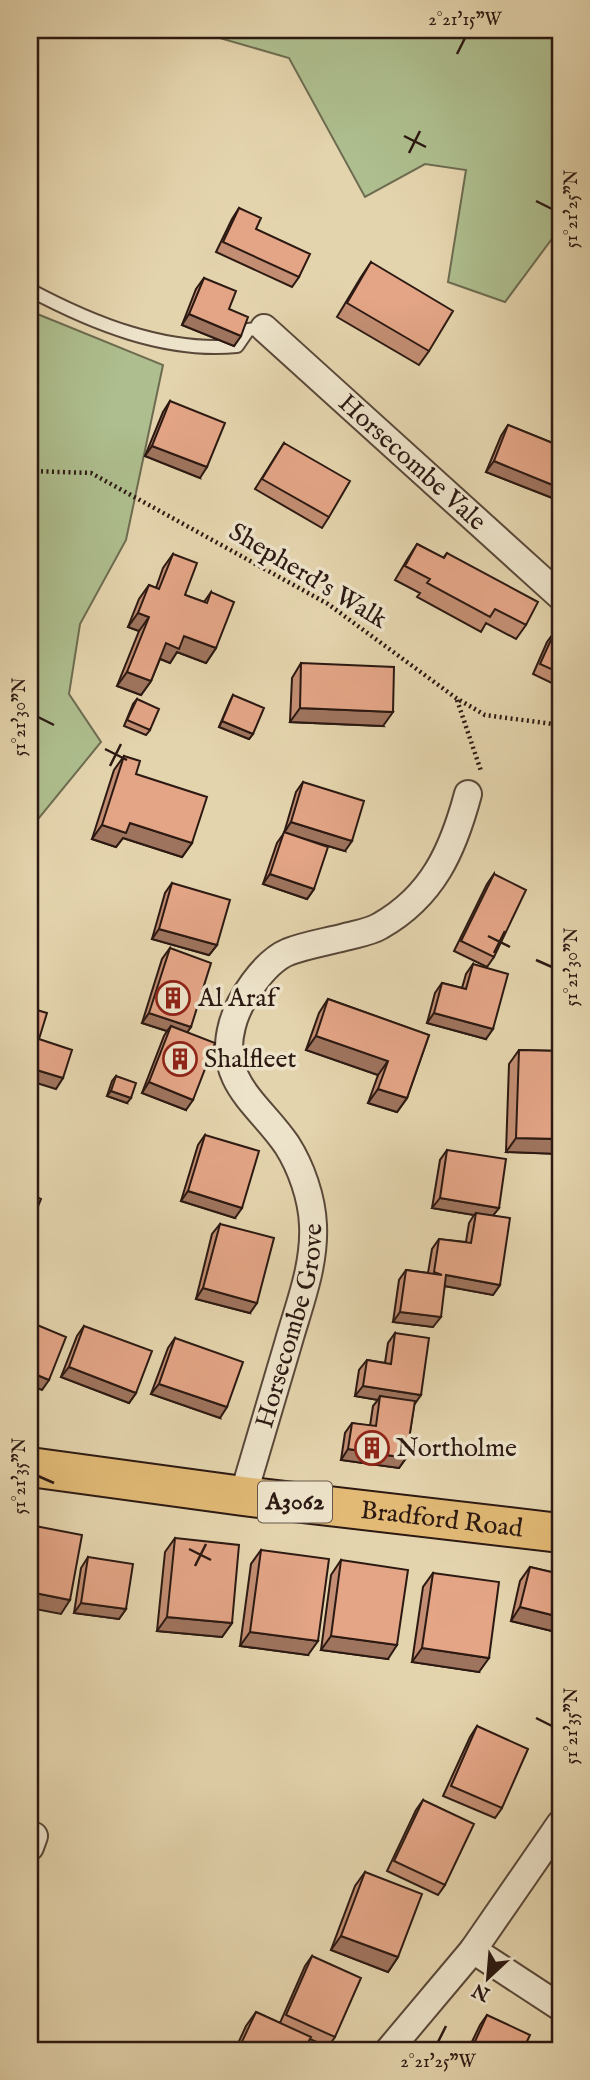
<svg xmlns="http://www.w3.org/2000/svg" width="590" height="2080" font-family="'IM FELL English',serif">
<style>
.green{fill:#aebe8e;stroke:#6d6c50;stroke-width:2}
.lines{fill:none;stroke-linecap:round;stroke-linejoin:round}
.service-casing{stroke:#5a4839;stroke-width:16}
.minor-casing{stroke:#5a4839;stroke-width:30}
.primary-casing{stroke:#2c1912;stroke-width:42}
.path{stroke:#2c1912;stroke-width:4.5;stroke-dasharray:2 3.5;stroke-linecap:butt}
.service{stroke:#ede3ca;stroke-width:12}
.minor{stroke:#ede3ca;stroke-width:26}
.primary{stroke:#e2ba76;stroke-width:38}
.wall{fill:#c38e73;stroke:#2c1912;stroke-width:2}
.shaded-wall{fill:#9f745e;stroke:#2c1912;stroke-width:2}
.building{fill:#e3a586;stroke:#2c1912;stroke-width:2}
.ticks{fill:none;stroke:#2c1912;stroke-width:2.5}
.labels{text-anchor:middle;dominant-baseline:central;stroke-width:7;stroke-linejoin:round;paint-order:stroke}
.shield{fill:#ede3ca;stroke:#665649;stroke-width:2}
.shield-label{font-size:24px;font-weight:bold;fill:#2c1912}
.street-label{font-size:26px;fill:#2c1912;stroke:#ede3ca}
.poi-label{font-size:26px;fill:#2c1912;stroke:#ede3ca;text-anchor:start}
.neatline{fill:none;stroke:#2c1912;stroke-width:2.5}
.ticks-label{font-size:18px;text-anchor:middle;fill:#2c1912}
</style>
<rect width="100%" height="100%" fill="#e4d4ad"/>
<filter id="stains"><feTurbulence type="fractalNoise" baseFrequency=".00286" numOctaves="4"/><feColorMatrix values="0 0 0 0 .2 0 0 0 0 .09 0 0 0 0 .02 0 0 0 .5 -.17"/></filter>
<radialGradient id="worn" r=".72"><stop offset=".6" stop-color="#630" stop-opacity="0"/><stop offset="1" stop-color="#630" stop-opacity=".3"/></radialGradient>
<path class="green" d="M 192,30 L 560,30 L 560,228 L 505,302 L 448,282 L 466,170 L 425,164 L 365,197 L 289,58 Z
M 30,311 L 163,365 L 126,540 L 80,624 L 69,694 L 101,742 L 30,829 Z"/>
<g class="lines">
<g class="service-casing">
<path id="service" d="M 30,290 C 92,323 165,353 237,346 L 248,330 L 264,328"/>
</g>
<g class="minor-casing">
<g id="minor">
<path id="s1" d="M 264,328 L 560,596"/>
<path id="s2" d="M 243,1496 C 258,1446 273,1395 288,1344 C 299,1305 315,1266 313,1225 C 312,1198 301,1167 287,1145 C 260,1105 217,1082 232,1026 C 238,1001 264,962 288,952 C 306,945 326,942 345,937 C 356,934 370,932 380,926 C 433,896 453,850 468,794"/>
<path d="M 30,1847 L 34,1836"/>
<path d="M 473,1950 L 560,2007"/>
<path d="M 389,2050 L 473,1950 L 560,1824"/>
</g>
</g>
<g class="primary-casing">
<g id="primary">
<path id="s3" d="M 30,1467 L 243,1496 L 560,1533"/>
</g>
</g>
<path class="path" d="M 30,471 L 91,473 L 328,604 L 456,698 L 485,715 L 560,725
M 457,700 L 481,771"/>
<use href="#service" class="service"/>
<use href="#minor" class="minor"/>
<use href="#primary" class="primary"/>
</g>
<path class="wall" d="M 239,208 L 256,229 L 299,277 L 292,287 L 216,252 L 232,219 Z
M 371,262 L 429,351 L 419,365 L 337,317 L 361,277 Z
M 204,278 L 229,309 L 241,336 L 234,346 L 182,325 L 196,289 Z
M 170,401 L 200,478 L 145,456 L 163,412 Z
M 508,425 L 560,446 L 560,501 L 486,472 L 501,436 Z
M 284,443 L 329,517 L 322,528 L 255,489 Z
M 417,544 L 443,558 L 447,553 L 526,625 L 516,639 L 486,623 L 481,632 L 417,597 L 420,593 L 395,580 L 408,558 Z
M 173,554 L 185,595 L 204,602 L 211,592 L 216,648 L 206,663 L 177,652 L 170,663 L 160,659 L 151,681 L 141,695 L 117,686 L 139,631 L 128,627 L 139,599 L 149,585 L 156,588 L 163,568 Z
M 555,631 L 560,634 L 560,687 L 533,674 L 547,642 Z
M 301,663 L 383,726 L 290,722 L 292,678 Z
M 233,695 L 253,734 L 249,739 L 219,727 L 230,701 Z
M 137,699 L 150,730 L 146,735 L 124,726 L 133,704 Z
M 124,756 L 136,774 L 192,843 L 182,857 L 123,838 L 116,847 L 92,839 L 114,770 Z
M 303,782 L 345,851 L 302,838 L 314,889 L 307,899 L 263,884 L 277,843 L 284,833 L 296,792 Z
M 494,874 L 494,957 L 487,967 L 454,951 L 487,884 Z
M 172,883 L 217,945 L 209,955 L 152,939 L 165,893 Z
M 170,948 L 187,1032 L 186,1110 L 142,1093 L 164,1036 L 167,1031 L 142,1023 L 162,959 Z
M 473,964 L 486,1039 L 427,1023 L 435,993 L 442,983 L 462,988 L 466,974 Z
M 328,999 L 429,1035 L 407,1098 L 397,1112 L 368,1103 L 378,1075 L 306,1050 L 319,1013 Z
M 519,1050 L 560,1051 L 560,1154 L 506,1152 L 509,1064 Z
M 116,1076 L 127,1103 L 107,1096 L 112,1081 Z
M 205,1135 L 235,1218 L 181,1201 L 198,1145 Z
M 447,1150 L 499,1208 L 493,1215 L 500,1285 L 493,1295 L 445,1286 L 433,1327 L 393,1322 L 399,1280 L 406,1270 L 428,1273 L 432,1249 L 439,1239 L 466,1242 L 469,1223 L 474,1215 L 432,1208 L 440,1160 Z
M 220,1224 L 250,1313 L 196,1299 L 212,1234 Z
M 84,1326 L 136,1393 L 129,1403 L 61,1377 L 77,1336 Z
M 395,1333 L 414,1405 L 406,1458 L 399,1468 L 341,1460 L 345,1433 L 352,1423 L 370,1426 L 373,1406 L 378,1400 L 355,1396 L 359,1370 L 367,1360 L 385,1363 L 388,1343 Z
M 175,1338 L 220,1418 L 151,1394 L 168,1348 Z
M 175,1538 L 232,1623 L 222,1637 L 157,1631 L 165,1552 Z
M 261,1550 L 308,1655 L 240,1646 L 251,1564 Z
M 88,1557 L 126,1609 L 119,1619 L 74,1613 L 81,1568 Z
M 341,1560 L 388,1659 L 321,1650 L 331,1575 Z
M 530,1567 L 560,1574 L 560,1633 L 511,1621 L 520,1581 Z
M 433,1573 L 479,1672 L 412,1662 L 423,1587 Z
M 477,1726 L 502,1808 L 495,1818 L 443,1796 L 470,1737 Z
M 423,1800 L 445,1885 L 438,1895 L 387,1871 L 416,1810 Z
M 365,1872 L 398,1957 L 388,1972 L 331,1950 L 355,1886 Z
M 312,1956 L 335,2037 L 328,2047 L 310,2039 L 304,2050 L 235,2050 L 246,2026 L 256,2012 L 280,2023 L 305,1966 Z
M 487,2015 L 523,2050 L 468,2050 L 480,2025 Z"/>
<path class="shaded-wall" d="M 189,314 L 241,336 L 234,346 L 182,325 Z
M 152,446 L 207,467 L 200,478 L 145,456 Z
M 494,461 L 560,488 L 560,501 L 486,472 Z
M 138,613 L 149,617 L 139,631 L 128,627 Z
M 184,636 L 216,648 L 206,663 L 177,652 L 170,663 L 156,657 L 166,643 Z
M 127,672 L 151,681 L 141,695 L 117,686 Z
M 300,708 L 393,712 L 383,726 L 290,722 Z
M 222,721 L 253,734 L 249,739 L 219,727 Z
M 291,822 L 352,841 L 345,851 L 284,833 Z
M 130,823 L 192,843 L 182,857 L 123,838 L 116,847 L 92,839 L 102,825 Z
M 270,874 L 314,889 L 307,899 L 263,884 Z
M 159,929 L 217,945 L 209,955 L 152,939 Z
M 149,1013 L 191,1027 L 184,1037 L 171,1026 L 167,1031 L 142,1023 Z
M 434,1013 L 493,1029 L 486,1039 L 427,1023 Z
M 316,1036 L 388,1061 L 378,1075 L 306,1050 Z
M 30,1068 L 63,1078 L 56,1089 L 30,1081 Z
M 149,1082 L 193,1100 L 186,1110 L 142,1093 Z
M 378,1089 L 407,1098 L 397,1112 L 368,1103 Z
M 111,1091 L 131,1098 L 127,1103 L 107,1096 Z
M 516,1138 L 560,1139 L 560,1154 L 506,1152 Z
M 188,1191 L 242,1208 L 235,1218 L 181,1201 Z
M 440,1198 L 499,1208 L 491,1218 L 476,1213 L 474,1215 L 432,1208 Z
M 446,1275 L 500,1285 L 493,1295 L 439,1285 Z
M 203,1288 L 257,1303 L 250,1313 L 196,1299 Z
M 400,1312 L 441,1317 L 433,1327 L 393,1322 Z
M 69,1367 L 136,1393 L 129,1403 L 61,1377 Z
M 30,1372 L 49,1380 L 42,1390 L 30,1385 Z
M 159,1384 L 227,1407 L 220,1418 L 151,1394 Z
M 363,1386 L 421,1395 L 414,1405 L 380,1396 L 378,1400 L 355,1396 Z
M 348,1449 L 406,1458 L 399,1468 L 341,1460 Z
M 30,1592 L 70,1600 L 61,1614 L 30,1608 Z
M 81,1603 L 126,1609 L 119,1619 L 74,1613 Z
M 520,1607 L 560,1617 L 560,1633 L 511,1621 Z
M 167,1617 L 232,1623 L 222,1637 L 157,1631 Z
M 250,1632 L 318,1641 L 308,1655 L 240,1646 Z
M 331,1636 L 397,1645 L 388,1659 L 321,1650 Z
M 422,1648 L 489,1658 L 479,1672 L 412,1662 Z
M 341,1936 L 398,1957 L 388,1972 L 331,1950 Z"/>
<path class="building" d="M 239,208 L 261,218 L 256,229 L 310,254 L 299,277 L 223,242 Z
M 371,262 L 453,311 L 429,351 L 347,303 Z
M 204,278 L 236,291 L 229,309 L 248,317 L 241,336 L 189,314 Z
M 170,401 L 225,423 L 207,467 L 152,446 Z
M 508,425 L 560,446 L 560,488 L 494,461 Z
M 284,443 L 350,481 L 329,517 L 262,479 Z
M 417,544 L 444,558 L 447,553 L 538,602 L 526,625 L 495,609 L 490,617 L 427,583 L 430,579 L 405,566 Z
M 173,554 L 197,563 L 185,595 L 207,603 L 211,592 L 234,602 L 216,648 L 184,636 L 179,649 L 166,643 L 151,681 L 127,672 L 149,617 L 138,613 L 149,585 L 159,589 Z
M 555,631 L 560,634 L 560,673 L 540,664 Z
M 301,663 L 394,667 L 393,712 L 300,708 Z
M 233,695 L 264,708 L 253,734 L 222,721 Z
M 137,699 L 159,709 L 150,730 L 127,720 Z
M 124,756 L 140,761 L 136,774 L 207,797 L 192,843 L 130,823 L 126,833 L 102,825 Z
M 303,782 L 364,801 L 352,841 L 291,822 Z
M 284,832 L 328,847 L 314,889 L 270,874 Z
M 494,874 L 526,890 L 494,957 L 461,941 Z
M 172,883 L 230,900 L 217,945 L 159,929 Z
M 170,948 L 211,963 L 191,1027 L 149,1013 Z
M 473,964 L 508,974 L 493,1029 L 434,1013 L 442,983 L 466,989 Z
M 328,999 L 429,1035 L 407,1098 L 378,1089 L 388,1061 L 316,1036 Z
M 30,1008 L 47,1013 L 39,1039 L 72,1050 L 63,1078 L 30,1068 Z
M 171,1026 L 215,1043 L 193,1100 L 149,1082 Z
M 519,1050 L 560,1051 L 560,1139 L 516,1138 Z
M 116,1076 L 136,1083 L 131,1098 L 111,1091 Z
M 205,1135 L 259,1151 L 242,1208 L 188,1191 Z
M 447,1150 L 506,1159 L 499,1208 L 440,1198 Z
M 30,1194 L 41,1199 L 30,1226 Z
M 476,1213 L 510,1218 L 500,1285 L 446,1275 L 441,1317 L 400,1312 L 406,1270 L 442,1275 L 434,1272 L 439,1239 L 471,1243 Z
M 220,1224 L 274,1238 L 257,1303 L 203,1288 Z
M 30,1322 L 66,1337 L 49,1380 L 30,1372 Z
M 84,1326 L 152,1351 L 136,1393 L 69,1367 Z
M 395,1333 L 429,1338 L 421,1395 L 363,1386 L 367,1360 L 391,1364 Z
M 175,1338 L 243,1362 L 227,1407 L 159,1384 Z
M 380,1396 L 415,1401 L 406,1458 L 348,1449 L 352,1423 L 376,1426 Z
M 30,1525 L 82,1535 L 70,1600 L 30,1592 Z
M 175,1538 L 239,1545 L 232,1623 L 167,1617 Z
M 261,1550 L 329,1559 L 318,1641 L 250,1632 Z
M 88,1557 L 133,1564 L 126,1609 L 81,1603 Z
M 341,1560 L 408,1570 L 397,1645 L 331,1636 Z
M 530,1567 L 560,1574 L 560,1617 L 520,1607 Z
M 433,1573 L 499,1582 L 489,1658 L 422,1648 Z
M 477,1726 L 528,1749 L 502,1808 L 451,1786 Z
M 423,1800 L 474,1824 L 445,1885 L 394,1861 Z
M 365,1872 L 422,1894 L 398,1957 L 341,1936 Z
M 312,1956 L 361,1978 L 335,2037 L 286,2015 Z
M 256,2012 L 311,2037 L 304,2050 L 238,2050 Z
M 487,2015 L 530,2035 L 523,2050 L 477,2050 L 472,2048 Z
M 555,2046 L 560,2048 L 560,2050 L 553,2050 Z"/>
<path class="ticks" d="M 457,54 L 465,38M 404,136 L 426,147M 409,153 L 420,131M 536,201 L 552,209M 38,717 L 54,725M 105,749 L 127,760M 110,766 L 121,744M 488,936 L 510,947M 494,953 L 505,931M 536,960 L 552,967M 38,1476 L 54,1483M 189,1549 L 211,1560M 195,1566 L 206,1544M 536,1718 L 552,1726M 438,2042 L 446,2026"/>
<defs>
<g id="building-ring" transform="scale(1.75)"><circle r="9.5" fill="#ede3ca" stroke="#8f2418" stroke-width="1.5"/><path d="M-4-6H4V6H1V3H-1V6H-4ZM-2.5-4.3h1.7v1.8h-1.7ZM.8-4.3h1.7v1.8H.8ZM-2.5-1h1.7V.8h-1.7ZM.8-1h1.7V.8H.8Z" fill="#8f2418"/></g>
</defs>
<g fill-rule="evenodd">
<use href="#building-ring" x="173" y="998"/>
<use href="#building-ring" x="180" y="1059"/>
<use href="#building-ring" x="372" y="1448"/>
</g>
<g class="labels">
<rect class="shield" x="258" y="1481.5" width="74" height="41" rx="5"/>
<g class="shield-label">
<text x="295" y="1502">A3062</text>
</g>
<g class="street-label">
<text stroke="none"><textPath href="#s1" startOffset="200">Horsecombe Vale</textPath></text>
<text transform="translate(308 576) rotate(31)">Shepherd's Walk</text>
<text stroke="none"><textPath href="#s2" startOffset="177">Horsecombe Grove</textPath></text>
<text stroke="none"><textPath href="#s3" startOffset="415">Bradford Road</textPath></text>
</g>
<g class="poi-label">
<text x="198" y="998">Al Araf</text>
<text x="204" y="1059">Shalfleet</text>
<text x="396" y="1448">Northolme</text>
</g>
</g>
<rect width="590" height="2080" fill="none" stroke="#e4d4ad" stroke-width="77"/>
<g transform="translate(488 1978) rotate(206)" stroke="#ede3ca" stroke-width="5" paint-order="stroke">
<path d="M0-5L12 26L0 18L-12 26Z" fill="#2c1912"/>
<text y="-10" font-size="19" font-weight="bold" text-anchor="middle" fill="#2c1912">N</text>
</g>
<rect x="38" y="38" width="514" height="2004" class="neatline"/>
<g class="ticks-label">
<text x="465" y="25">2°21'15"W</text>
<text transform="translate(571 209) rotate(-90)" y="6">51°21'25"N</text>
<text transform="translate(19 717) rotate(-90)" y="6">51°21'30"N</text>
<text transform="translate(571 967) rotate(-90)" y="6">51°21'30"N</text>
<text transform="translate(19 1476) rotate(-90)" y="6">51°21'35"N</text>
<text transform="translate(571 1726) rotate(-90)" y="6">51°21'35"N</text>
<text x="438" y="2067">2°21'25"W</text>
</g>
<rect width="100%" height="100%" filter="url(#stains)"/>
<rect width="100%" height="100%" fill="url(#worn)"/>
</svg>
